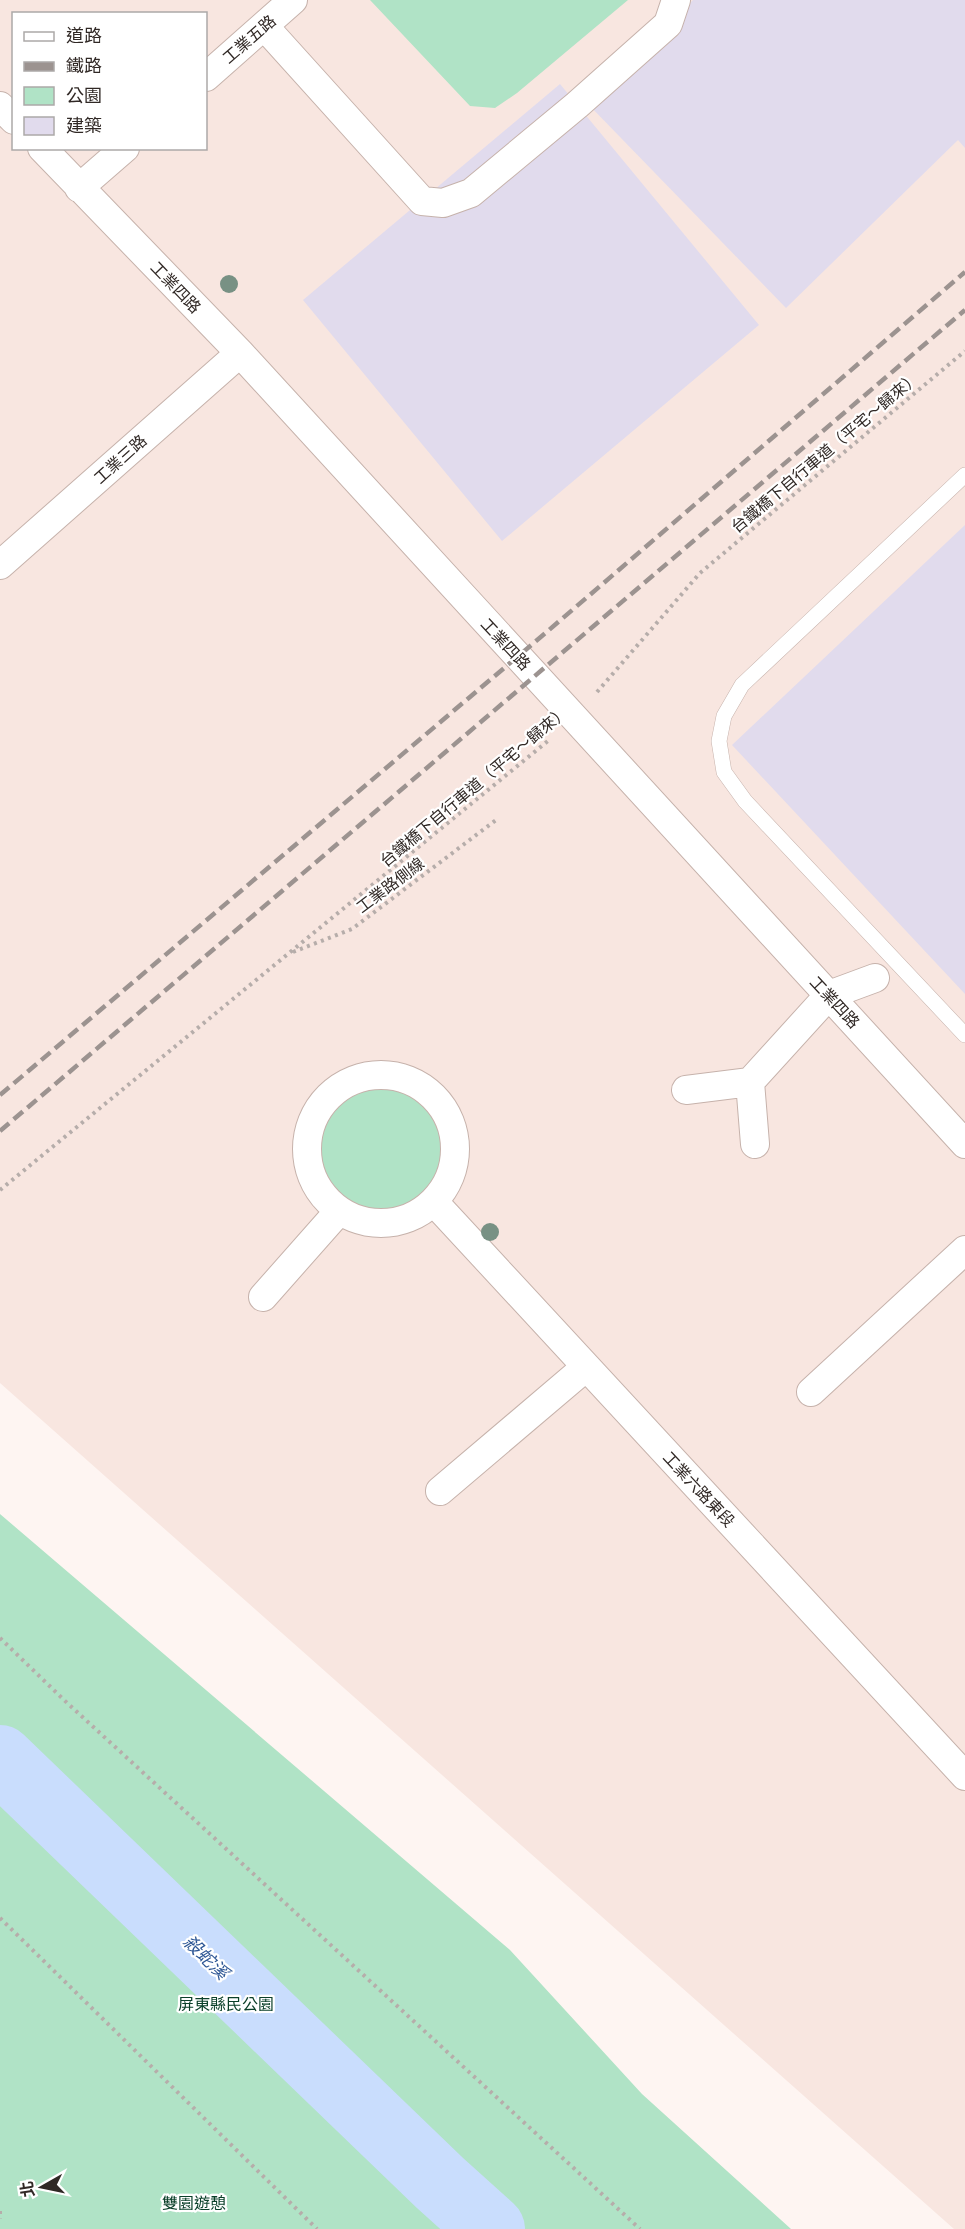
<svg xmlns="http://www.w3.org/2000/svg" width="965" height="2229" font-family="'IBM Plex Sans','Noto Sans TC',sans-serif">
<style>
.built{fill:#f8e6e0;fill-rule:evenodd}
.green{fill:#b0e3c6}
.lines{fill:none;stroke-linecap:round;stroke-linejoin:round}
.river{stroke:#c9ddfd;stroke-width:68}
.building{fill:#e1dbed}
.lane-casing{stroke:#c6b2ab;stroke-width:16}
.street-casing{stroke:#c6b2ab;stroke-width:30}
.path{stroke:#b6adaa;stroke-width:4;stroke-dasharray:3 4.5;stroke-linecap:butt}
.lane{stroke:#fff;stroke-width:15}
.street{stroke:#fff;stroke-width:28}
.rail{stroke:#9c9390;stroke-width:4.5;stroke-dasharray:12 6;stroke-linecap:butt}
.tree{fill:#789184}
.labels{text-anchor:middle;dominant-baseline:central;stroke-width:4.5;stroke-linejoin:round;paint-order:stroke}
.street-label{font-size:16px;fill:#302825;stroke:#fff}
.park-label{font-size:16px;fill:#0b402a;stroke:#fff}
.water-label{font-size:18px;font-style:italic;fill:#2d5694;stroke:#fff}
</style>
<rect width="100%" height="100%" fill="#fef5f2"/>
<path class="built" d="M 0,0 L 965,0 L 965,2229 L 954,2229 L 0,1383 ZM 14,14 L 206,14 L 206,148 L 14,148 Z"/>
<path class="green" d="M 370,0 L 628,0 L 517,93 L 495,108 L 470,106 Z
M307 1149a74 74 0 1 1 148 0a74 74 0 1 1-148 0Z
M 0,1514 L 510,1950 L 642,2094 L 791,2229 L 0,2229 Z"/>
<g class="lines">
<path class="river" d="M 0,1759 L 440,2183 L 491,2229"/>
</g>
<path class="building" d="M 693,0 L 965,0 L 965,148 L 958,140 L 786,308 L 587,103 Z
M 560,84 L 759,325 L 502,541 L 303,300 Z
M 965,525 L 965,994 L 732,745 Z"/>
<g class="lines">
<g class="lane-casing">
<path id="lane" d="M 965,475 L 742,685 L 724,716 L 719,741 L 724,772 L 745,801 L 965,1035"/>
</g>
<g class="street-casing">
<path id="street" d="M 264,26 L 422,201 L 443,203 L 471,193 L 577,105 L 668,24 L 676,0
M 206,77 L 293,0
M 0,106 L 14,120
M 42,148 L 240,353 L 965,1144
M 79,188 L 125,148
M 0,565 L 240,353
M307 1149a74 74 0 1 1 148 0a74 74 0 1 1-148 0Z
M 750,1082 L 829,995 L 875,978
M 686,1090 L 750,1082 L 755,1144
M 434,1202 L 965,1776
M 263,1297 L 339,1211
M 811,1392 L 965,1250
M 440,1491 L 586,1367"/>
</g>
<path class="path" d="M 597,692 L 700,573 L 965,351
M 293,952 L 352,929 L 496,820
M 0,1190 L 549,740
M 0,1638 L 64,1700 L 640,2229
M 0,1918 L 317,2229
M 0,2211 L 0,2219"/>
<use href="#lane" class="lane"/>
<use href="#street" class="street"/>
<path class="rail" d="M 0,1095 L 549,630 L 965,272
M 0,1131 L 965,310"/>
</g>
<g class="tree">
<circle cx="229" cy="284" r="9"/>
<circle cx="490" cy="1232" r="9"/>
</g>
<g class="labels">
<g class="street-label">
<text transform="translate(249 39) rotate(-41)">工業五路</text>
<text transform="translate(176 287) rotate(46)">工業四路</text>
<text transform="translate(825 452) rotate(-40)">台鐵橋下自行車道（平宅～歸來）</text>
<text transform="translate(120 459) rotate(-42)">工業三路</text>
<text transform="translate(506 644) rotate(47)">工業四路</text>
<text transform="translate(474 786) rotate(-40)">台鐵橋下自行車道（平宅～歸來）</text>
<text transform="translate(390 885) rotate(-37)">工業路側線</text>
<text transform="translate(835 1002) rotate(47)">工業四路</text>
<text transform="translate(699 1489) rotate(47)">工業六路東段</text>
</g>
<g class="park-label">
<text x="226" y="2004">屏東縣民公園</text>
<text x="194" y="2203">雙園遊憩</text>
</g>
<g class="water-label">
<text transform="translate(206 1957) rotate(44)">殺蛇溪</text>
</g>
</g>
<rect x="12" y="12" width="195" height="138" fill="#ffffff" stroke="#aca9a8" stroke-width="1.5"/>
<rect x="24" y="32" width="30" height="9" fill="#ffffff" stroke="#aca9a8" stroke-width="1.5"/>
<text x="66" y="42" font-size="18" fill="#302825">道路</text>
<rect x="24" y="62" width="30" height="9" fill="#9c9390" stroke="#aca9a8" stroke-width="1.5"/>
<text x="66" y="72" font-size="18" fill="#302825">鐵路</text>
<rect x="24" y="87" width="30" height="18" fill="#b0e3c6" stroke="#aca9a8" stroke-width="1.5"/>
<text x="66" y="102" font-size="18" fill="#302825">公園</text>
<rect x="24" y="117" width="30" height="18" fill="#e1dbed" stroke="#aca9a8" stroke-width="1.5"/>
<text x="66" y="132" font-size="18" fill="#302825">建築</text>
<g transform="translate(42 2187) rotate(261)" stroke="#ffffff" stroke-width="4.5" paint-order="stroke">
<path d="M0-4.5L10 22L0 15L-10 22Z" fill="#302825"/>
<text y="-9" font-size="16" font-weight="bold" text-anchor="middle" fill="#302825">北</text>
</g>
</svg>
